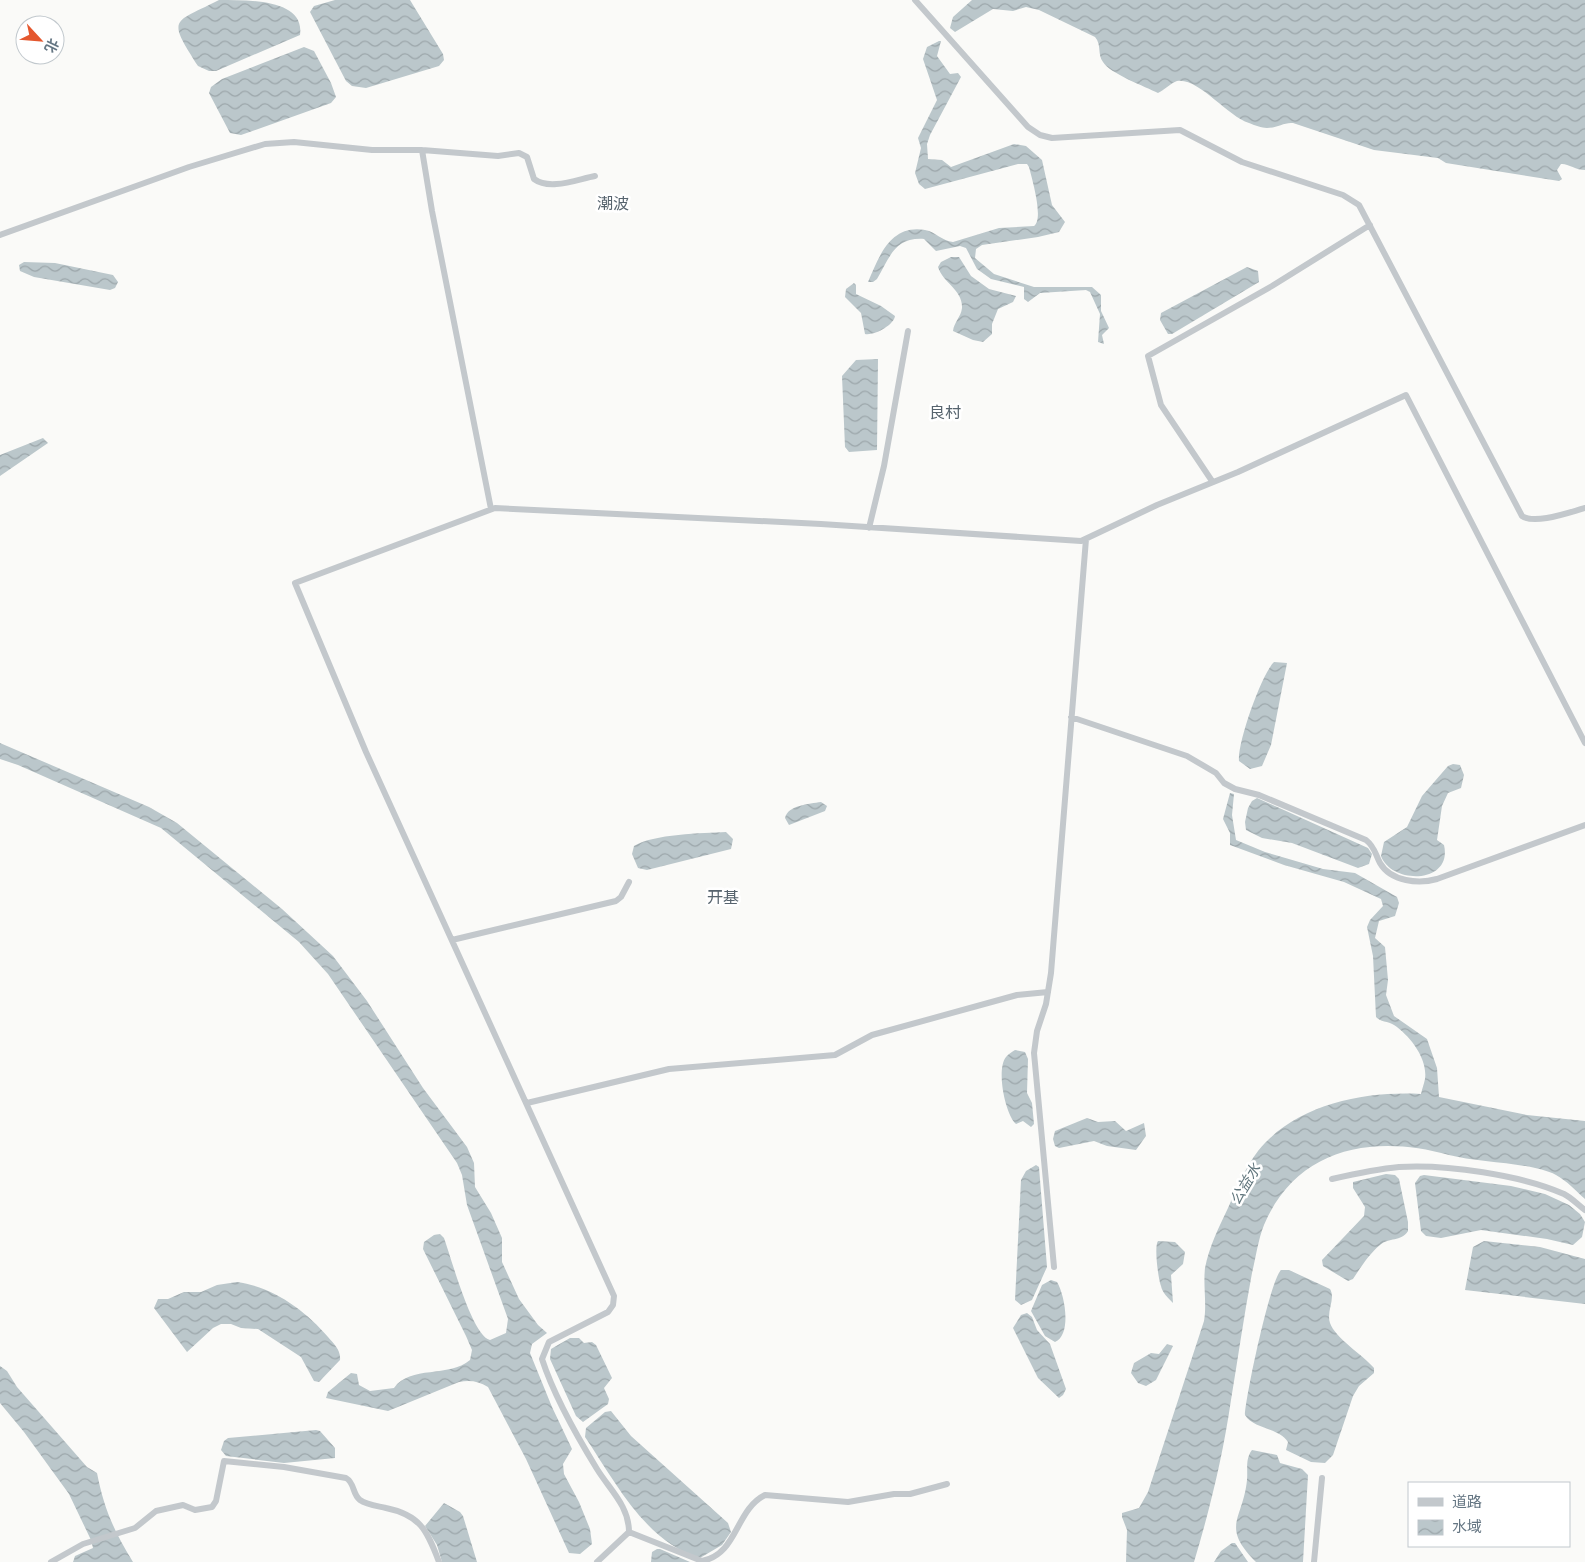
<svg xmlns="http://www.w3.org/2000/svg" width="1585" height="1562" font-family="'Asap Condensed','Noto Sans SC',sans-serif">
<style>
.water{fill:url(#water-waves)}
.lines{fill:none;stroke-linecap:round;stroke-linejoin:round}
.minor{stroke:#c3c8cc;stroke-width:6}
.labels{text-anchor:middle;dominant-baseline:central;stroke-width:5;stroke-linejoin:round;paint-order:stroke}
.water-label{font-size:15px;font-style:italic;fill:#60757c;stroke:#fff}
.quarter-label{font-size:16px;fill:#57646e;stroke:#fff}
</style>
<defs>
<pattern id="water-waves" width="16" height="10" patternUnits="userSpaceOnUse" patternTransform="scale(1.25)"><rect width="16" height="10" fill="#bbc7cb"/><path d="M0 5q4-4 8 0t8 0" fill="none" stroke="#9ca6aa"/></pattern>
</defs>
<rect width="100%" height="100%" fill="#fafaf8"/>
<path class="water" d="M 219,0 C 252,0 305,0 300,35 L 216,71 L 209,71 L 198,66 C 167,17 172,24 219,0 Z
M 335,0 L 410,0 L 443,54 L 444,60 L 439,66 L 366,88 L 352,86 L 346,81 L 310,12 L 314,6 Z
M 972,0 L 1585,0 L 1585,170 C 1576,170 1567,163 1561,164 L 1557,170 L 1562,179 L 1559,181 L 1446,163 L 1438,158 L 1374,150 L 1293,123 C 1284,122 1277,128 1267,128 C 1262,128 1254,125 1249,123 C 1227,116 1198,77 1177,81 C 1171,83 1164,90 1158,93 C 1146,87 1109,73 1103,62 C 1097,54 1102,45 1095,37 L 1039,10 L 1026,7 L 1013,11 L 993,9 L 955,32 L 950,28 L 953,17 Z
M 939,41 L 941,41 L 937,56 L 950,74 L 958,73 L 961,77 L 930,135 L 927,144 L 928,159 L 942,160 L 951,167 L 1014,144 L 1026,146 L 1042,160 L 1052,205 L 1065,222 L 1059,232 L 1038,237 L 982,245 L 976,249 L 975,258 L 994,274 L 1034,287 L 1092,287 L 1101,295 L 1101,311 L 1109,328 L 1102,335 L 1104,344 L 1098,342 L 1100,314 L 1090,292 L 1086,290 L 1040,293 L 1028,302 L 1024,299 L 1024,287 L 991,279 L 977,269 L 966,248 L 960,246 L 936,251 L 924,239 C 894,237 889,259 877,279 L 873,282 L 868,282 C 879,257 890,224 925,230 C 936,232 942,241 953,242 L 999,228 L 1034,226 C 1044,219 1032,179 1029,167 L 1027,164 L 1018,164 L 925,189 L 919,184 L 915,173 L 921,148 L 918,138 L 937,100 L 923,59 L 927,47 Z
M 304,47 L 314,51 L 331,83 L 336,97 L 331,103 L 241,135 L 230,133 L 209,93 L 211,87 L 222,79 Z
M 951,257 L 959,257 L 971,276 L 989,289 L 1016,296 L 1013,302 L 998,309 L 992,324 L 992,334 L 983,342 L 973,340 L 953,331 C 954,322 961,317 962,308 C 963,290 943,283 938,267 L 941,262 Z
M 24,262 L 55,263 L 113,275 L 118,282 L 115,288 L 110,290 L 34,277 L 20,271 L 19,265 Z
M 1247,267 L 1258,271 L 1259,282 L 1172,334 L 1168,334 L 1160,320 L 1161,313 Z
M 854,283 L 856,285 L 856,294 L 881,306 L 895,316 C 894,325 874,336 865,334 L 861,313 L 845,297 L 846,289 Z
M 878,359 L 877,450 L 849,452 L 845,447 L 842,376 L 856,360 Z
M 43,438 L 48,443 L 0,476 L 0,455 Z
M 1274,662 L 1287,663 L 1271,745 L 1262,766 L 1250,769 L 1239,761 C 1237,743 1262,673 1274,662 Z
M 0,743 L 149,807 L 177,823 L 282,909 L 333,956 L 367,1001 L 423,1088 L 467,1147 L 474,1163 L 475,1187 L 491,1213 L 502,1238 L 502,1262 L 519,1299 L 538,1325 L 547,1333 L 532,1344 L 530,1353 L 552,1407 L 572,1449 L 563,1464 L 564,1474 L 579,1502 L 590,1529 L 592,1544 L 580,1554 L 569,1553 L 526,1459 L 488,1387 C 478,1381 470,1380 459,1382 L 388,1411 L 326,1398 L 328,1392 L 351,1373 L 357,1374 L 359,1385 L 370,1391 L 394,1388 C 410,1365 449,1378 470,1360 L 472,1350 L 466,1336 L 423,1249 L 424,1242 L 434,1235 L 440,1234 L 444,1238 C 451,1257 472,1336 490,1340 L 506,1333 L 508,1319 L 467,1205 L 462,1175 L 457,1163 L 328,974 L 299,942 L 161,828 L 18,765 L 0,759 Z
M 1453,764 L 1460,765 L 1464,775 L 1461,788 L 1448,793 L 1442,806 L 1437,840 L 1444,845 C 1453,884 1392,885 1381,856 L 1384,842 L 1407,827 L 1422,796 L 1448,766 Z
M 1230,793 L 1234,794 L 1232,815 L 1236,840 L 1265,852 L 1323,869 L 1355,873 L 1397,897 L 1399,903 L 1395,916 L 1379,921 L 1375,938 L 1385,947 L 1388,980 L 1386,995 L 1394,1016 L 1427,1039 L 1437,1068 L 1439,1097 L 1527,1115 L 1585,1121 L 1585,1199 C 1576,1191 1567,1181 1556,1175 C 1531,1162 1479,1163 1449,1155 C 1374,1134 1297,1147 1264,1225 C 1258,1240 1256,1257 1252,1273 C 1244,1315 1238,1358 1231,1400 C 1223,1455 1210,1509 1194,1562 L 1126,1562 L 1127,1530 L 1122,1517 L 1122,1513 L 1139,1508 L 1148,1492 L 1204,1321 C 1207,1304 1203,1286 1205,1268 C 1209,1247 1219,1227 1228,1208 C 1237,1188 1245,1168 1258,1151 C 1296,1104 1364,1091 1421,1094 C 1422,1089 1424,1084 1425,1079 C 1428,1058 1409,1035 1394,1025 C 1388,1021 1380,1022 1376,1017 L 1373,956 L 1367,927 L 1370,920 L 1383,906 L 1381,899 L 1344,882 L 1284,865 L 1230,845 L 1230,833 L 1223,819 Z
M 1257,798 L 1368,848 L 1372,854 L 1369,864 L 1358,868 L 1292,843 L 1262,838 L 1246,830 L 1245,822 L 1248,808 L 1252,801 Z
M 821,802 L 827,806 L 825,811 L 789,825 L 785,818 C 788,805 809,804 821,802 Z
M 726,832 L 733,839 L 731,849 L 647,870 L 638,868 L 632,854 L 634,846 C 653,834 703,833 726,832 Z
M 1015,1050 L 1025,1052 L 1028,1059 L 1027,1093 L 1032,1103 L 1034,1124 L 1031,1127 L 1023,1121 L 1016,1124 C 1005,1114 996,1069 1006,1057 C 1008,1054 1012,1052 1015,1050 Z
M 1087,1118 L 1098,1122 L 1115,1121 L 1126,1131 L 1144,1123 L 1146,1136 L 1136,1150 L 1107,1146 L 1094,1141 L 1059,1148 L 1055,1146 L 1053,1139 L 1055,1131 Z
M 1036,1165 L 1039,1167 L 1047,1267 L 1032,1300 L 1021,1305 L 1015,1300 L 1021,1180 L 1026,1171 Z
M 1386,1174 L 1395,1175 L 1399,1179 L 1408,1222 L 1408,1231 C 1401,1242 1389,1237 1380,1245 C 1369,1254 1361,1267 1353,1279 L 1348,1281 L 1323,1266 L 1322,1260 L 1364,1216 L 1365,1207 L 1353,1188 L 1353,1182 Z
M 1424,1175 L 1511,1186 L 1545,1194 L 1569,1205 L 1580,1214 L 1585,1222 L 1582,1237 L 1573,1245 L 1547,1239 L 1481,1230 L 1441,1238 L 1426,1236 L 1421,1231 L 1415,1183 L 1420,1176 Z
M 1158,1241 L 1175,1242 L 1185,1252 L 1183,1264 L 1171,1275 L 1173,1303 C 1168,1298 1162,1292 1161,1286 C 1158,1278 1154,1246 1158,1241 Z
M 1484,1241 L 1540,1247 L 1585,1259 L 1585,1304 L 1465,1290 L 1473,1247 Z
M 1281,1270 L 1289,1270 L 1330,1289 C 1336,1299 1326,1311 1330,1323 C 1335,1338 1363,1355 1374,1368 L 1374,1373 L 1359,1386 L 1353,1396 L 1333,1455 L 1325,1463 L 1311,1462 L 1286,1450 L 1288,1442 C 1278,1427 1253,1429 1245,1415 C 1246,1395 1270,1281 1281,1270 Z
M 1051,1280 L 1057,1282 C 1065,1295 1072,1335 1055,1342 L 1045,1336 L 1031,1311 L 1042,1285 Z
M 237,1282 C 273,1287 305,1310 328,1337 C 334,1344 341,1350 340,1360 L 319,1382 L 314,1381 L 301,1357 L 258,1329 L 241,1328 L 231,1324 L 221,1324 L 213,1328 L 187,1352 L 154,1308 L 158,1299 L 168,1299 L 184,1292 L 201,1292 L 217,1285 Z
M 1027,1313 L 1032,1317 L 1037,1330 L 1050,1344 L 1066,1389 L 1063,1395 L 1059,1398 L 1038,1378 L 1013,1328 L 1021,1315 Z
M 570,1338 L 579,1338 L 584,1343 L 592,1342 L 596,1345 L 612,1378 L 604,1388 L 609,1399 L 608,1404 L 583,1422 L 576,1416 L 550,1359 L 551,1349 Z
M 1167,1344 L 1173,1346 L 1156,1380 L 1146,1386 L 1138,1383 L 1131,1373 L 1134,1363 L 1151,1353 L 1159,1354 Z
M 0,1366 L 7,1371 L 17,1387 L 87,1467 L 97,1473 C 104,1509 114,1531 133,1562 L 73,1562 L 75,1556 L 93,1548 L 91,1540 L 69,1494 L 24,1432 L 0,1403 Z
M 611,1411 L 631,1436 L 728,1523 L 731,1532 L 722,1545 L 700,1558 C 645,1542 615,1481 585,1437 L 586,1428 L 605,1412 Z
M 316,1430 L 320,1431 L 335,1448 L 335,1458 L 284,1463 L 226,1456 L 221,1450 L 224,1441 L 228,1438 Z
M 1252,1450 L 1277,1455 L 1280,1463 L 1302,1469 L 1308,1475 L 1303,1562 L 1256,1562 C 1220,1526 1243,1520 1247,1480 C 1248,1470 1245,1459 1252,1450 Z
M 444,1503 L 460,1512 L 463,1516 L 477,1562 L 442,1562 L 437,1545 L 425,1526 Z
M 1232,1543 L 1235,1543 L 1248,1562 L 1214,1562 L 1221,1551 Z
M 657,1549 L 660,1549 L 690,1562 L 651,1562 L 652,1552 Z"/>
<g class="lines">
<path class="minor" d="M 915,0 L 1028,127 L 1040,135 L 1052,138 L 1180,130 L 1242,162 L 1343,195 L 1359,205 L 1522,516 C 1535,525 1570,512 1585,508
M 422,150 L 432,211 L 491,509
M 0,235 L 189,167 L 265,144 L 294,142 L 372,150 L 422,150 L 498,156 L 519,153 L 527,157 L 534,179 C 550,191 578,179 595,176
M 1212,481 L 1161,405 L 1148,356 L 1272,286 L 1370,225
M 869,528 L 884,466 L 908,331
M 1071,717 L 1187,756 L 1216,773 L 1224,783 L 1235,789 L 1259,795 L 1366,840 C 1375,847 1375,854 1380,863 C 1391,882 1419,884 1437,879 L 1585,825
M 452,940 L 616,901 L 621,897 L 629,882
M 527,1103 L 669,1069 L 835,1055 L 872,1035 L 1017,995 L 1048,992
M 1332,1179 C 1354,1174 1377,1169 1399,1167 C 1446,1164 1521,1175 1564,1194 C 1572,1198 1578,1205 1585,1210
M 1054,1267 L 1034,1053 L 1037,1031 L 1046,1004 L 1051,973 L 1086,539
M 629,1532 L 702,1561 C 738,1554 735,1510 765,1495 L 848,1502 L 894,1494 L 910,1494 L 947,1484
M 51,1562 L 83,1544 L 135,1528 L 156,1511 L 183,1505 L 195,1510 L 212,1507 L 216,1501 L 224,1461 L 284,1467 L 346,1478 C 355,1483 352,1494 360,1500 C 367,1505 378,1506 386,1508 C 420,1515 427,1530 439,1562
M 597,1562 L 629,1532 C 629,1506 610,1490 597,1469 C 578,1438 553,1393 542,1359 L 549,1342 L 608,1312 L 613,1305 L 614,1296 L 366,752 L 295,583 L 495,508 L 821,524 L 1081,541 L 1157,505 L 1238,472 L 1406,395 L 1585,743
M 1314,1562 L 1322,1478"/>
</g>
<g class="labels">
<g class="water-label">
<text transform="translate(1245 1184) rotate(-59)">公益水</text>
</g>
<g class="quarter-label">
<text x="613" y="203">潮波</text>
<text x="945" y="412">良村</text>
<text x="723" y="897">开基</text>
</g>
</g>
<rect x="1408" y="1482" width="162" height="65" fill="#ffffff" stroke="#c1c8cd"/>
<rect x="1418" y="1498" width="25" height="8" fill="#c3c8cc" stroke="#c1c8cd"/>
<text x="1452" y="1507" font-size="15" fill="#657683">道路</text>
<rect x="1418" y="1520" width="25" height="15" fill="url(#water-waves)" stroke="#c1c8cd"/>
<text x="1452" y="1532" font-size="15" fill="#657683">水域</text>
<g transform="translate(40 40) rotate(116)"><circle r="24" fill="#ffffff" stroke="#c1c8cd"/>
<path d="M0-4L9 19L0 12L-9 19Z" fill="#e4572e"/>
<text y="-8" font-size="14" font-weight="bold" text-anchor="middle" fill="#657683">北</text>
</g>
</svg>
